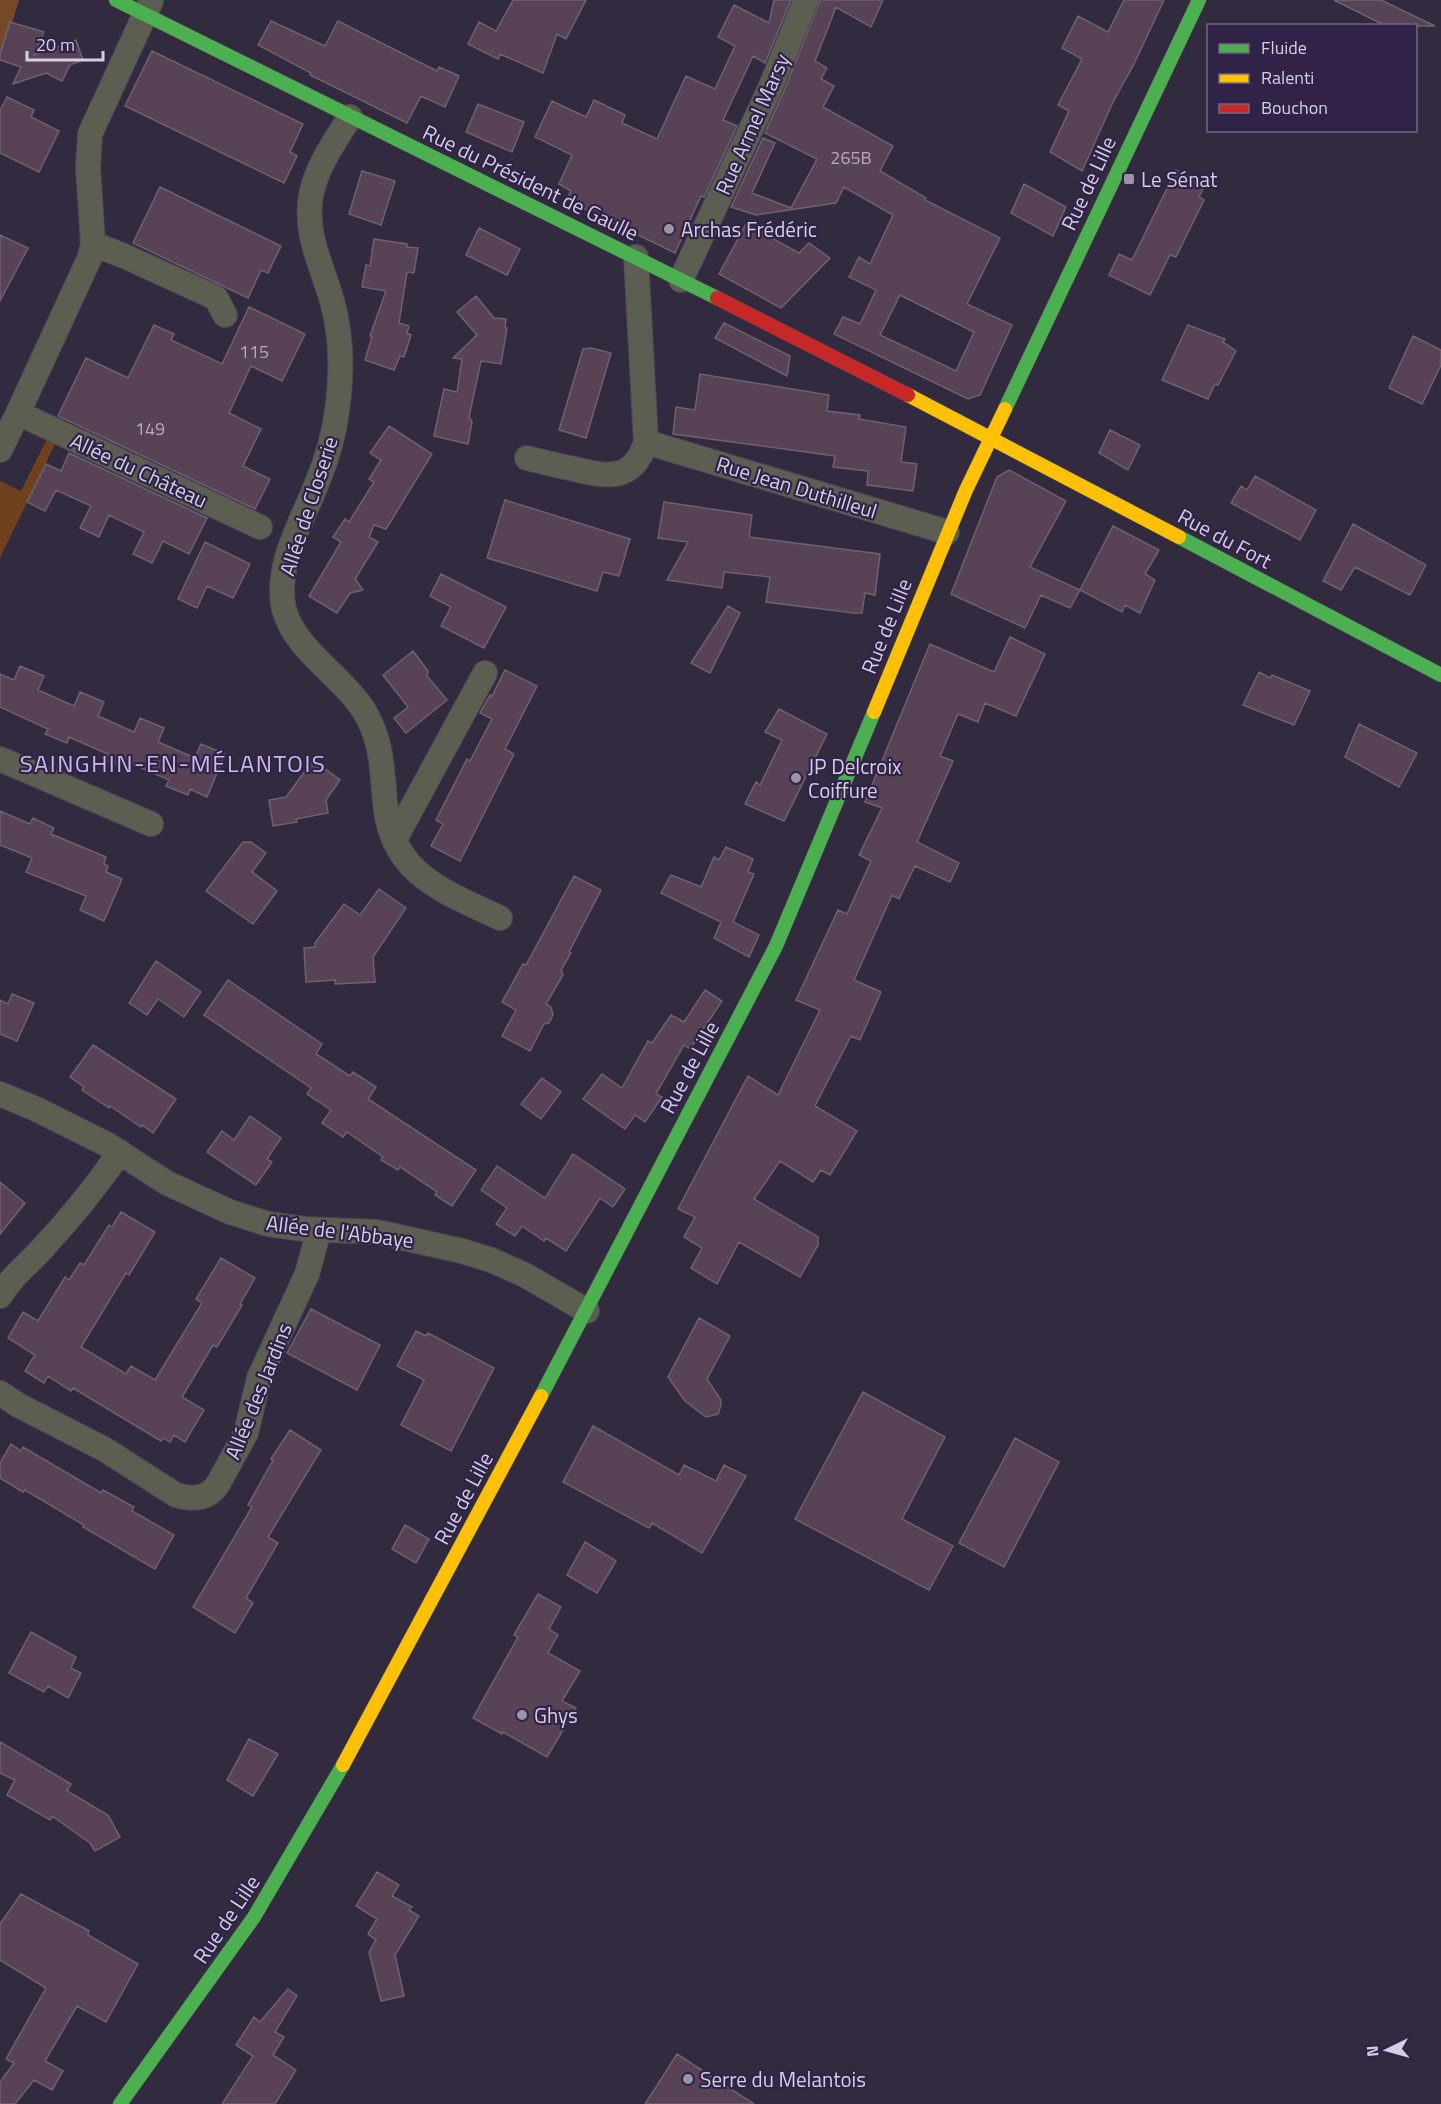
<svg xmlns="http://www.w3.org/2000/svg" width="1441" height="2104" font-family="'Titillium Web',sans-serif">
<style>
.green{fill:#6f411c}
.forest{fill:#764a28}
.building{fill:#584255;stroke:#6e626e;stroke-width:1.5;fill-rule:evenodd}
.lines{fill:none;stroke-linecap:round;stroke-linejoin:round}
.street-casing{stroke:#4d4758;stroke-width:26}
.fast-casing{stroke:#4d4758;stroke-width:15}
.slow-casing{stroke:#4d4758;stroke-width:15}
.jam-casing{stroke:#4d4758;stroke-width:15}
.street{stroke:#5c5e52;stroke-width:24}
.fast{stroke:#4caf50;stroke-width:14}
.slow{stroke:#ffc107;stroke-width:14}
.jam{stroke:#c62828;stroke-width:14}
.poi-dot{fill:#9b95ab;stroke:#302347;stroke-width:2}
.labels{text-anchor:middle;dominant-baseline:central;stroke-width:4.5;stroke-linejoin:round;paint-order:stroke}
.number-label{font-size:18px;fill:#b5abc1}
.street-label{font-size:21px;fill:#d4cee5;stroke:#302347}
.poi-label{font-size:21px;fill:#d4cee5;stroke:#302347;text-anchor:start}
.quarter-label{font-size:24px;letter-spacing:1.5px;fill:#c7bae7;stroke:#302347}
</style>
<rect width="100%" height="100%" fill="#322b3f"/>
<path class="green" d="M 47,439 L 55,444 L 0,558 L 0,481 L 21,491 Z"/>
<path class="forest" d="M 0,0 L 19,0 L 0,62 Z"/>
<path class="building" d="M 513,0 L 586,0 L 566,39 L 557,34 L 543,73 L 500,54 L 498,59 L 468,44 L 479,22 L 496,31 Z
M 774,0 L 791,0 L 765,63 L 753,56 L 723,120 L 737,126 L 704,197 L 701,196 L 675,253 L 566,200 L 571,191 L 559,184 L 572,155 L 535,137 L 552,101 L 586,117 L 594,100 L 625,115 L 622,123 L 657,139 L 686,76 L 715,89 L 735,46 L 718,37 L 734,5 L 769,23 Z
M 820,0 L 883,0 L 871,27 L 836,7 L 815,61 L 827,68 L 821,79 L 834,86 L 823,107 L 893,146 L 880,171 L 926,198 L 925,200 L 1000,238 L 967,304 L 1012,325 L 980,395 L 968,399 L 834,334 L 843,317 L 860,324 L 876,290 L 849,277 L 859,257 L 870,264 L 893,215 L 844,187 L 836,203 L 756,215 L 731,207 L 763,138 L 775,143 L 752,193 L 791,208 L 817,159 L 765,133 L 784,91 ZM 900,295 L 974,332 L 956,371 L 880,335 Z
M 1124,0 L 1164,0 L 1134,64 L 1113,102 L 1082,171 L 1050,152 L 1069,111 L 1058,105 L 1082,59 L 1062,48 L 1078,16 L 1108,32 Z
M 1334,0 L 1381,0 L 1435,26 L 1386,26 Z
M 271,21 L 325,46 L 338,21 L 437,71 L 439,67 L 459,76 L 445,107 L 421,96 L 407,123 L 310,75 L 311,73 L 258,45 Z
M 10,22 L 44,32 L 34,55 L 76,40 L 83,60 L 70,65 L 62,81 L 46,73 L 13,84 L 21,67 L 0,60 L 0,54 Z
M 152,51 L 303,124 L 290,152 L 297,156 L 284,183 L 125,106 Z
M 7,97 L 34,110 L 31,117 L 59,131 L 39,172 L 0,153 L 0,111 Z
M 478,104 L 524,122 L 512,152 L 466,132 Z
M 1176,170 L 1205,185 L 1199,197 L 1204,200 L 1176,257 L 1170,255 L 1150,295 L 1109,275 L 1119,254 L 1132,260 Z
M 362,171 L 395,181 L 381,225 L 349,214 Z
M 1024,184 L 1066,207 L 1053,236 L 1011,213 Z
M 160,187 L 281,246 L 268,273 L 261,270 L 248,298 L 133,243 Z
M 746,224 L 799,253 L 809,243 L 830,258 L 781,308 L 719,274 Z
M 479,228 L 520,249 L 507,275 L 466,255 Z
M 0,235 L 28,248 L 0,301 Z
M 374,239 L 407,244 L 407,247 L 418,248 L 414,273 L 407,272 L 399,323 L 409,326 L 407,333 L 411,335 L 404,357 L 400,356 L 394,370 L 365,360 L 372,337 L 370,336 L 386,291 L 362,287 L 366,265 L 370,266 Z
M 476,296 L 494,318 L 506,319 L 505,328 L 507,328 L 501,364 L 481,361 L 469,417 L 472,422 L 468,444 L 434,436 L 444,389 L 457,392 L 462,359 L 453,358 L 477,335 L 457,312 Z
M 249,307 L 305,334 L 282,381 L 251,366 L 229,413 L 261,429 L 243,466 L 270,479 L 255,509 L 58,416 L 86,358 L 128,378 L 154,325 L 174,334 L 171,340 L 222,364 Z
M 724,323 L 790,356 L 787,376 L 715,338 Z
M 1188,325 L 1225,339 L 1223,342 L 1236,351 L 1218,385 L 1215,384 L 1208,399 L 1162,380 Z
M 1413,336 L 1441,350 L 1441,365 L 1422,404 L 1389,388 Z
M 591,348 L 611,353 L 586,438 L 559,430 L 583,349 Z
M 700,374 L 829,395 L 827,411 L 860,415 L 859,419 L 906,427 L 901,462 L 917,464 L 913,491 L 867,485 L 868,471 L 833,467 L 835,456 L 673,434 L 676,407 L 695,410 Z
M 389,426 L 432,454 L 386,529 L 374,525 L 369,537 L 378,542 L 355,579 L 363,590 L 350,593 L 337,613 L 309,596 L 341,542 L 333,537 L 345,519 L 349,522 L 374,482 L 369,479 L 381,460 L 370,453 Z
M 1110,430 L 1140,445 L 1128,470 L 1099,453 Z
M 69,453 L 207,518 L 189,554 L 163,541 L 152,563 L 133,554 L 144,532 L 109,515 L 99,537 L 80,528 L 91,506 L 56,490 L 45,511 L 27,502 L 46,464 L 61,471 Z
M 1009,470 L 1066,501 L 1030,567 L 1080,590 L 1070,608 L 1041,595 L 1025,628 L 951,594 L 997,477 Z
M 1255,476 L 1316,510 L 1300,540 L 1231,503 L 1241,486 L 1247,490 Z
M 505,500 L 630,539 L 619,576 L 603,572 L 597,591 L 487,558 Z
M 664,502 L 752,515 L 749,537 L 880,554 L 875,595 L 865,593 L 862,613 L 854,613 L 766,602 L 770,577 L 724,572 L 722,588 L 667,580 L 688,542 L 658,538 Z
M 1353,524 L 1426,565 L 1410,595 L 1355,567 L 1341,590 L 1323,581 Z
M 1113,526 L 1159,550 L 1145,574 L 1155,580 L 1140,613 L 1125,605 L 1122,612 L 1080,590 Z
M 205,542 L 250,564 L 233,598 L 207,586 L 197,608 L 178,599 Z
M 441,574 L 506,607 L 484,648 L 441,626 L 451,607 L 430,596 Z
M 728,606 L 740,613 L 710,673 L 691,663 Z
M 1010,637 L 1045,654 L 1016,716 L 985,703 L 978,722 L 958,714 L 940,756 L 953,761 L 917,842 L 959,863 L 950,882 L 915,866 L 899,899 L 892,895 L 854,980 L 881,992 L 860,1040 L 851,1036 L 815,1106 L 857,1131 L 830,1175 L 821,1170 L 813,1182 L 780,1161 L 754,1199 L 818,1237 L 818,1245 L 800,1277 L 739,1242 L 717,1284 L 691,1268 L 702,1248 L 684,1237 L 695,1217 L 678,1209 L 748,1076 L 778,1095 L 820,1010 L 796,1000 L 838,910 L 847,914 L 871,861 L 859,855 L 882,808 L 865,802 L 930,644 L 994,672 Z
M 413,651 L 428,671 L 427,676 L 447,700 L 406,733 L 394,718 L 408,707 L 383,675 Z
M 20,666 L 44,676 L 38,690 L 74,706 L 80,692 L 104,702 L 98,716 L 134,732 L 140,718 L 164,728 L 158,742 L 195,758 L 201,744 L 225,754 L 207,797 L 190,789 L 188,795 L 166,786 L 169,780 L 130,763 L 127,769 L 106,760 L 108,754 L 69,737 L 67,743 L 45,734 L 48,729 L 0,707 L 0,674 L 14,680 Z
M 505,670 L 537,686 L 505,749 L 514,754 L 460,861 L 431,846 L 443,824 L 436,820 L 467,759 L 470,761 L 492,719 L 480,713 L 490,695 L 492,696 Z
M 1259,672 L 1270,678 L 1272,675 L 1310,691 L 1294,725 L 1243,705 Z
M 779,709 L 827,734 L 784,821 L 745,804 L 756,782 L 760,785 L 782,740 L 765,732 Z
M 1359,724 L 1417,753 L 1399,787 L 1345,757 Z
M 313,760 L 340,780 L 326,800 L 328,813 L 296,819 L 297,822 L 273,826 L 269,800 L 286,797 Z
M 0,811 L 30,824 L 33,818 L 54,828 L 51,834 L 106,857 L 104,864 L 108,866 L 106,872 L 122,879 L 104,921 L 80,910 L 86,896 L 26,872 L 32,858 L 0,845 Z
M 243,842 L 251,842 L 266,853 L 252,872 L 277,891 L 253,924 L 206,891 Z
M 726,847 L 753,859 L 748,872 L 754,874 L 733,922 L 759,935 L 749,957 L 714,938 L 721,922 L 661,893 L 671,875 L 701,887 L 714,857 L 719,860 Z
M 574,876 L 601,890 L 569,952 L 571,953 L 561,970 L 563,975 L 546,1004 L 551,1007 L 553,1015 L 549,1023 L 544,1024 L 530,1051 L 502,1036 L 516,1010 L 502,1002 L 523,964 L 526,965 Z
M 379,889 L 406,908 L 373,957 L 375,982 L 335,984 L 335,980 L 306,982 L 304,948 L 315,947 L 315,943 L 344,904 L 360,915 Z
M 156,961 L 201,992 L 184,1017 L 158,999 L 147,1015 L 129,1003 Z
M 228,980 L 322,1044 L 316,1054 L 350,1076 L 353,1072 L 376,1087 L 368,1099 L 476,1170 L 452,1206 L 435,1195 L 437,1192 L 400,1167 L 398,1170 L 381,1160 L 383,1157 L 347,1132 L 343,1137 L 322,1123 L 331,1110 L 307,1094 L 311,1088 L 204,1015 Z
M 705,990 L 722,1001 L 690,1049 L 684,1045 L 656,1094 L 662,1097 L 645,1122 L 635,1115 L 625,1129 L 583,1099 L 602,1074 L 622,1088 L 648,1041 L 652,1043 L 671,1015 L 684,1022 Z
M 12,994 L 34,1003 L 17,1041 L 0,1034 L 0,1000 L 8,1004 Z
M 93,1045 L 176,1099 L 153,1133 L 142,1125 L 141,1127 L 110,1106 L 109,1108 L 82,1090 L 84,1087 L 70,1077 Z
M 542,1078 L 561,1092 L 541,1119 L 521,1104 Z
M 250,1116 L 281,1138 L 267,1159 L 272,1162 L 256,1185 L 207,1152 L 222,1131 L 234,1140 Z
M 573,1154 L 625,1189 L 613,1207 L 600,1198 L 566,1251 L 546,1238 L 544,1241 L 522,1226 L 515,1236 L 496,1224 L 507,1208 L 481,1190 L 497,1166 L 545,1198 Z
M 0,1182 L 25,1203 L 0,1234 Z
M 121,1212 L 155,1232 L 129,1275 L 126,1273 L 81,1347 L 126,1374 L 131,1366 L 155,1380 L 202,1303 L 196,1299 L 221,1258 L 255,1278 L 240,1304 L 242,1305 L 217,1347 L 213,1345 L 182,1397 L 204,1410 L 185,1442 L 174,1435 L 170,1442 L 164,1438 L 161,1441 L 73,1388 L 71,1391 L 48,1376 L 44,1383 L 25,1371 L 35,1355 L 8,1338 L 23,1312 L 38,1321 L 65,1277 L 69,1280 L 80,1263 L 84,1265 L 109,1225 L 112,1227 Z
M 311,1309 L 380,1345 L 357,1390 L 287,1353 Z
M 699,1318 L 730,1336 L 707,1379 L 721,1400 L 721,1405 L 718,1414 L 706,1417 L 685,1401 L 668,1377 Z
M 416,1331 L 426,1336 L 428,1333 L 494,1368 L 451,1451 L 401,1425 L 424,1380 L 397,1366 Z
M 863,1392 L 945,1437 L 902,1519 L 953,1546 L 929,1590 L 795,1519 Z
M 593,1426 L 679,1475 L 684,1465 L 716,1481 L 724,1465 L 746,1476 L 702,1553 L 652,1523 L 649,1528 L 563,1482 Z
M 290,1430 L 321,1450 L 268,1537 L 278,1543 L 246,1598 L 253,1603 L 235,1633 L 193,1607 L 252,1507 L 248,1505 L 273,1460 L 271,1459 Z
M 1015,1438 L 1059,1462 L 1004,1567 L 959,1543 Z
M 11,1444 L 21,1451 L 23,1447 L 101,1493 L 103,1490 L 134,1507 L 132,1511 L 174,1535 L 155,1569 L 83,1527 L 84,1525 L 25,1490 L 23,1492 L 0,1478 L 0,1463 Z
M 405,1525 L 429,1539 L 416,1563 L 392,1549 Z
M 585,1542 L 616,1561 L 597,1593 L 567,1575 Z
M 538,1594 L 561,1607 L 549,1629 L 558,1635 L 548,1653 L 580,1671 L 562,1701 L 576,1708 L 547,1757 L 503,1732 L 502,1734 L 473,1718 L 518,1637 L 514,1635 Z
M 31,1632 L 76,1657 L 71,1668 L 81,1673 L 68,1698 L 48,1686 L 44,1692 L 9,1673 Z
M 249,1739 L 278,1754 L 253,1796 L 227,1780 Z
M 0,1742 L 71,1784 L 67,1791 L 108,1815 L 120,1837 L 95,1851 L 90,1843 L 52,1816 L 50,1820 L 7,1795 L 15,1780 L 0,1773 Z
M 377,1872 L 399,1885 L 392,1896 L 412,1907 L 409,1910 L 419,1916 L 395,1955 L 404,1996 L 381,2001 L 369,1952 L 376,1940 L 368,1934 L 377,1919 L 356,1906 Z
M 21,1894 L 89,1931 L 88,1935 L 138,1964 L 106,2022 L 77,2006 L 45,2061 L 63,2071 L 52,2090 L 34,2080 L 15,2104 L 0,2104 L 0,2082 L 14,2063 L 6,2059 L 46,1988 L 0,1960 L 0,1924 Z
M 288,1989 L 297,1996 L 275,2032 L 284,2037 L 273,2055 L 296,2070 L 275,2104 L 222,2104 L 253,2056 L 236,2045 L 254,2017 L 260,2022 Z
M 677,2054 L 754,2104 L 645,2104 Z"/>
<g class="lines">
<g class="street-casing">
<path id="street" d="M 151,1 L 90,134 L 88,168 L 93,244 L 90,257 L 18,413 L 260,527
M 350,117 C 335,141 317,166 311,195 C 304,234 322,265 332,301 C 342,336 342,375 337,411 C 334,434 328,456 319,478 C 304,518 274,565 284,609 C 294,649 341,675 363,709 C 382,739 382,768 385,802 C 391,875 444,891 500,918
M 93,244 L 122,255 L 216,298 L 225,315
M 636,257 L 646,442
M 681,280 L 771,86 L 806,0
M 0,450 L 18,413
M 527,458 C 543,462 558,466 574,469 C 608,477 633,482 646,442 L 947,532
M 0,759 L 151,824
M 395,839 L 485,673
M 0,1094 L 36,1109 L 108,1145 L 167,1183 L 230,1212 L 268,1224 L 304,1229 L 377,1232 L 462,1251 L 491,1260 L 525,1275 L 587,1311
M 0,1296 C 13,1275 24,1268 40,1251 C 69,1220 96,1187 120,1152
M 0,1393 L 18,1405 L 104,1449 L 176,1495 C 193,1500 208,1499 218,1484 L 246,1433 L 259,1378 L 307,1274 L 319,1230"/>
</g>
<g class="fast-casing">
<path id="fast" d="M 116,0 L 717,298
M 1005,409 L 1199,0
M 1179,537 L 1441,675
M 541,1396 L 776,946 L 874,712
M 120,2104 L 254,1917 L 343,1765"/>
</g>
<g class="slow-casing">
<path id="slow" d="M 908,395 L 1179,537
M 874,712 L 966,490 L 1005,409
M 343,1765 L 541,1396"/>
</g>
<g class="jam-casing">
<path id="jam" d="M 717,298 L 908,395"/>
</g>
<use href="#street" class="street"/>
<use href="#fast" class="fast"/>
<use href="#slow" class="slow"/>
<use href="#jam" class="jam"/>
</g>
<g class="poi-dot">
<rect x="1123" y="173" width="12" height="12" rx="3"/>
<circle cx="669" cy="229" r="6"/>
<circle cx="796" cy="778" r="6"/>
<circle cx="522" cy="1715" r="6"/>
<circle cx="688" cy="2079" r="6"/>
</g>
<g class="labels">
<g class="number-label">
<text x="851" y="157">265B</text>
<text x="254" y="351">115</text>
<text x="150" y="428">149</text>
</g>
<g class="street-label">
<text transform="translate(752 124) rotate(-66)">Rue Armel Marsy</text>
<text transform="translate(531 182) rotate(26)">Rue du Président de Gaulle</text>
<text transform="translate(1088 183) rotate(-65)">Rue de Lille</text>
<text transform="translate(139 470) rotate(25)">Allée du Château</text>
<text transform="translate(797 487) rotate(17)">Rue Jean Duthilleul</text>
<text transform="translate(308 506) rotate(-72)">Allée de Closerie</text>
<text transform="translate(1225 538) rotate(28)">Rue du Fort</text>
<text transform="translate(886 626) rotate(-68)">Rue de Lille</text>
<text transform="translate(689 1067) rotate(-62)">Rue de Lille</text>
<text transform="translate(340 1231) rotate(7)">Allée de l'Abbaye</text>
<text transform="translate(258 1391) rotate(-68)">Allée des Jardins</text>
<text transform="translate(463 1498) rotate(-62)">Rue de Lille</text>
<text transform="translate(226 1919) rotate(-56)">Rue de Lille</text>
</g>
<g class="poi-label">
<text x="1141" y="179">Le Sénat</text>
<text x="681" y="229">Archas Frédéric</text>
<text x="808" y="766">JP Delcroix<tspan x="808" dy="24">Coiffure</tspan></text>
<text x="534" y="1715">Ghys</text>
<text x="700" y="2079">Serre du Melantois</text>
</g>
<g class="quarter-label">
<text x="173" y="763">SAINGHIN-EN-MÉLANTOIS</text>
</g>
</g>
<rect x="1207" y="24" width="210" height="108" fill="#302347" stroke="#726786" stroke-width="1.5"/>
<rect x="1219" y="44" width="30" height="9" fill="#4caf50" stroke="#726786" stroke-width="1.5"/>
<text x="1261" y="54" font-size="18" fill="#d4cee5">Fluide</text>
<rect x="1219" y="74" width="30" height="9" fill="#ffc107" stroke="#726786" stroke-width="1.5"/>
<text x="1261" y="84" font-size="18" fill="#d4cee5">Ralenti</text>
<rect x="1219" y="104" width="30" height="9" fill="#c62828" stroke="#726786" stroke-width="1.5"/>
<text x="1261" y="114" font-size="18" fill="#d4cee5">Bouchon</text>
<g transform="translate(1387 2050) rotate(265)" stroke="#302347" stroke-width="4.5" paint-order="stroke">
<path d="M0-4.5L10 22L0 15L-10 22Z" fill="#d4cee5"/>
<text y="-9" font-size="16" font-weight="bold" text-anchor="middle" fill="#d4cee5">N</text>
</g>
<path d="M27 51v9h76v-9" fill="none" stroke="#d4cee5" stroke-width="3"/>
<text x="36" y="51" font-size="18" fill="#d4cee5" stroke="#302347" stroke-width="4.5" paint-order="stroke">20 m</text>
</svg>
